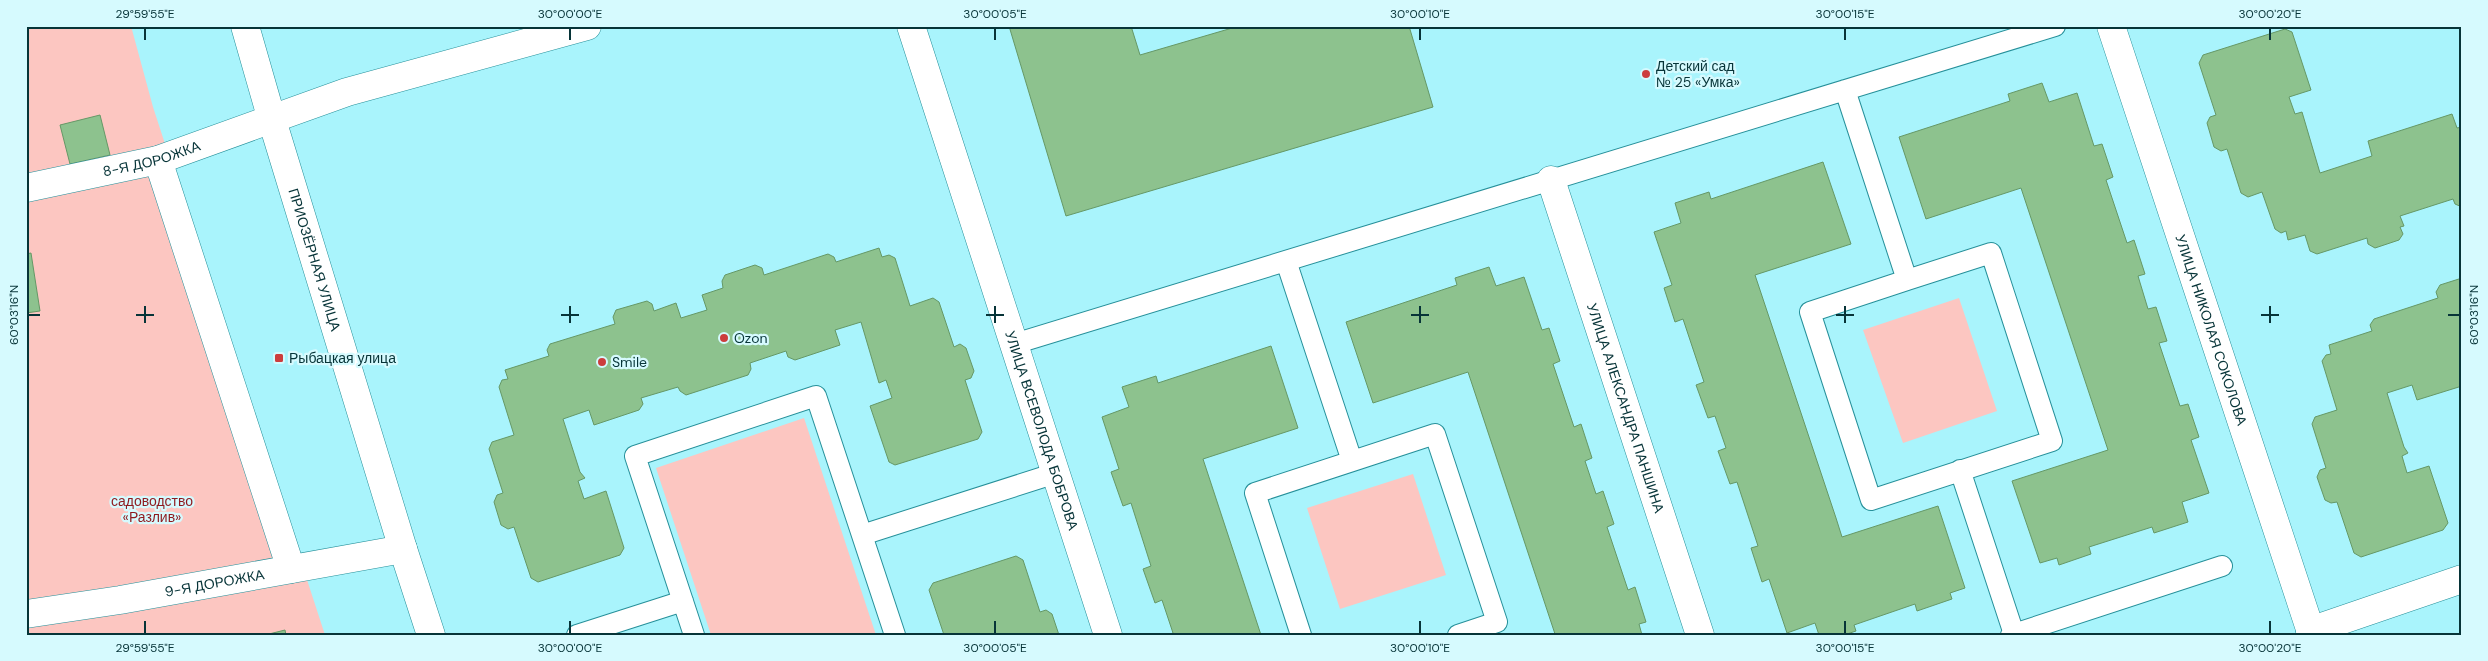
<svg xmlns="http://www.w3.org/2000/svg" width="2488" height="661" font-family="'DM Sans',sans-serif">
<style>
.green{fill:#fcc6c1}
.building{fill:#8dc28e;stroke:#659866}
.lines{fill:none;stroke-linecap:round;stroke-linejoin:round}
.service-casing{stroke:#26909a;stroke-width:22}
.minor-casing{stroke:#26909a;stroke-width:29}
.tertiary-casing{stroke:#26909a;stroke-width:29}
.service{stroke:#fff;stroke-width:20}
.minor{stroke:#fff;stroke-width:28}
.tertiary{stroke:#fff;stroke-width:28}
.ticks{fill:none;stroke:#073438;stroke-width:2}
.poi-dot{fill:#cc3d3d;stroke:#d6fafe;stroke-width:2}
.labels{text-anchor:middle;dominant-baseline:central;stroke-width:4.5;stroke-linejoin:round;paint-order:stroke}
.poi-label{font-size:14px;fill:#073438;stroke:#d6fafe;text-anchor:start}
.street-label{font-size:14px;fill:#073438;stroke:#d6fafe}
.park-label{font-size:14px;fill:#8f1a1f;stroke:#d6fafe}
.neatline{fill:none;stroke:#073438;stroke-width:2}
.ticks-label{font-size:12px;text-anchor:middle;fill:#073438}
</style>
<rect width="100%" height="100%" fill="#a9f4fc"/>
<path class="green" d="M 26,26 L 131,26 L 153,107 L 325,635 L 26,635 Z
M 1959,298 L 1997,411 L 1903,443 L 1863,330 Z
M 804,418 L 876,635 L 711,635 L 656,468 Z
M 1413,474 L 1446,575 L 1340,609 L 1307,508 Z"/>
<path class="building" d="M 1009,26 L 1131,26 L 1140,55 L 1239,26 L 1409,26 L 1433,107 L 1066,216 Z
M 2285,29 L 2292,32 L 2311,90 L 2289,97 L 2295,114 L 2302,112 L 2320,173 L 2372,156 L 2368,141 L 2452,114 L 2457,128 L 2462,127 L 2462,207 L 2455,204 L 2453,199 L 2400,216 L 2404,226 L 2400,227 L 2403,234 L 2399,240 L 2375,248 L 2368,244 L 2367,238 L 2317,254 L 2310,251 L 2305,235 L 2288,240 L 2286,231 L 2281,233 L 2275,229 L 2262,192 L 2248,197 L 2241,193 L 2227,149 L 2221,151 L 2214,147 L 2207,123 L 2210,117 L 2216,115 L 2199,63 L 2203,55 Z
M 2042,83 L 2049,102 L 2077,93 L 2094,146 L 2102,144 L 2113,177 L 2106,180 L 2127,243 L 2134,240 L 2145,274 L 2138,276 L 2148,309 L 2156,307 L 2167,341 L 2159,343 L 2180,406 L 2188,404 L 2199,437 L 2191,440 L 2209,493 L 2182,502 L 2188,522 L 2154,533 L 2152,527 L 2089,547 L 2091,554 L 2059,565 L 2057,558 L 2040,563 L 2012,481 L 2108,450 L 2021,188 L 1926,219 L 1899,137 L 2010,101 L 2008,94 Z
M 100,115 L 110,155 L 70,164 L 60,125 Z
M 1823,162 L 1851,244 L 1755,275 L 1836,518 L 1842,537 L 1938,506 L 1965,588 L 1950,593 L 1952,599 L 1917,611 L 1915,604 L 1854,625 L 1856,631 L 1844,635 L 1819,635 L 1815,623 L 1787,633 L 1769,579 L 1762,582 L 1751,548 L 1758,546 L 1737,482 L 1730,484 L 1718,451 L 1726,448 L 1715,416 L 1708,418 L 1696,385 L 1704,382 L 1683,319 L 1675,322 L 1664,288 L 1672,285 L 1654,232 L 1681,223 L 1675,203 L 1709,192 L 1711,199 Z
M 879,248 L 882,257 L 889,255 L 895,258 L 910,306 L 933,298 L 939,302 L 954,347 L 960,344 L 966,348 L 974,371 L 971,378 L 965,380 L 982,432 L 978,439 L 895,465 L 889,462 L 870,406 L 892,398 L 886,380 L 879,383 L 861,322 L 835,330 L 840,345 L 795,360 L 788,357 L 786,351 L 750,363 L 751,369 L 748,375 L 686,395 L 680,391 L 678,387 L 641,398 L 643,404 L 639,410 L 594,425 L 589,410 L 563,419 L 580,472 L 585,478 L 578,481 L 584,499 L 606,491 L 624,548 L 620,555 L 538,582 L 531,578 L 514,527 L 508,529 L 501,525 L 494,502 L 497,495 L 503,493 L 489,449 L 492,442 L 514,435 L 499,387 L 502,380 L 508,379 L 505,370 L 549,356 L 547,350 L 550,344 L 615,324 L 613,317 L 616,310 L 647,301 L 652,304 L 654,311 L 676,303 L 681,318 L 707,310 L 702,295 L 723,288 L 722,281 L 725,275 L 755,265 L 762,268 L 764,275 L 828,254 L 834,257 L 836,262 Z
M 31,253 L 40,311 L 26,313 L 26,254 Z
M 1489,267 L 1496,286 L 1524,277 L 1542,330 L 1549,328 L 1560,361 L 1553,364 L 1574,427 L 1581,424 L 1592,458 L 1585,461 L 1596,494 L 1603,491 L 1614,524 L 1607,527 L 1628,590 L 1635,587 L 1646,622 L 1639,624 L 1642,635 L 1552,635 L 1555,634 L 1468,372 L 1373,403 L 1346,322 L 1457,285 L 1455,278 Z
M 2462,278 L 2462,386 L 2417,400 L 2412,385 L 2387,393 L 2404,447 L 2408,453 L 2402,456 L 2407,473 L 2429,466 L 2448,523 L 2443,530 L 2361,557 L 2354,553 L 2337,502 L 2331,503 L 2325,500 L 2317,477 L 2320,470 L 2326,468 L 2312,424 L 2315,417 L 2337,410 L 2322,361 L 2326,355 L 2331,354 L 2329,345 L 2372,331 L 2370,325 L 2374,319 L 2438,298 L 2436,292 L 2440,285 Z
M 1271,346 L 1298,428 L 1203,459 L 1261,635 L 1167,635 L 1173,633 L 1162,600 L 1155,603 L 1143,569 L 1151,566 L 1131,503 L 1123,506 L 1111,472 L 1119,469 L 1102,417 L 1129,407 L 1122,387 L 1156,376 L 1158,383 Z
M 1016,556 L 1023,560 L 1040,612 L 1046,610 L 1052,614 L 1059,635 L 944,635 L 929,590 L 933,583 Z
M 285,630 L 286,635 L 265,635 Z"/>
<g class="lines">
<g class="service-casing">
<path id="service" d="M 1845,90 L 1907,280 L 1810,312 L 1871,500 L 2052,441 L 1991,253 L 1907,280
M 1286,261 L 1352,461
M 1014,344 L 2055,26
M 1960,470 L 2014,634
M 862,535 L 1056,473
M 577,635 L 683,601
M 694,635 L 635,456 L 816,396 L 895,635
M 1301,635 L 1255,493 L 1435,434 L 1497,622 L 1458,635
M 2011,635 L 2222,566"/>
</g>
<g class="minor-casing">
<g id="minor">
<path id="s1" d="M 911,26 L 1108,635"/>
<path id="s2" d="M 2111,26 L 2312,635"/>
<path id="s3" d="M 272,120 L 403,549 L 431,635"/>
<path d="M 158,160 L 291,569"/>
<path id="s4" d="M 1551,180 L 1700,635"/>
<path id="s5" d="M 26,188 L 158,160 L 347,92 L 587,26"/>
<path id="s6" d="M 26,614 L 120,600 L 403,549"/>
<path d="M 2310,631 L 2462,579"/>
</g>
</g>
<g class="tertiary-casing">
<path id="tertiary" d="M 245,26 L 272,120"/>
</g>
<use href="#service" class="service"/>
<use href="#minor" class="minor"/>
<use href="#tertiary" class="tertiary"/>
</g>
<path class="ticks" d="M 145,28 L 145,40M 570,28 L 570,40M 995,28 L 995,40M 1420,28 L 1420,40M 1845,28 L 1845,40M 2270,28 L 2270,40M 145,306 L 145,323M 570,306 L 570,323M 995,306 L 995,323M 1420,306 L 1420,323M 1845,306 L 1845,323M 2270,306 L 2270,323M 28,315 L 40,315M 136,315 L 154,315M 561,315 L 579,315M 986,315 L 1004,315M 1411,315 L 1429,315M 1836,315 L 1854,315M 2261,315 L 2279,315M 2448,315 L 2460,315M 145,621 L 145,634M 570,621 L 570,634M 995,621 L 995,634M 1420,621 L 1420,634M 1845,621 L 1845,634M 2270,621 L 2270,634"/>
<g class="poi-dot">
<circle cx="1646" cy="74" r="5"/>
<circle cx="724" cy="338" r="5"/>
<rect x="274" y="353" width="10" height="10" rx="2.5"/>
<circle cx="602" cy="362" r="5"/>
</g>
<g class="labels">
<g class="poi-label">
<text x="1656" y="66">Детский сад<tspan x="1656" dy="16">№ 25 «Умка»</tspan></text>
<text x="734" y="338">Ozon</text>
<text x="289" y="358">Рыбацкая улица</text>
<text x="612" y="362">Smile</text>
</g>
<g class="street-label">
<text stroke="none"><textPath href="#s5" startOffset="129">8-Я ДОРОЖКА</textPath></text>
<text stroke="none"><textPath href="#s3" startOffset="146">ПРИОЗЁРНАЯ УЛИЦА</textPath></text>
<text stroke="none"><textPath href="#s2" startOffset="320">УЛИЦА НИКОЛАЯ СОКОЛОВА</textPath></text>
<text stroke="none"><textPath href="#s4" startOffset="240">УЛИЦА АЛЕКСАНДРА ПАНШИНА</textPath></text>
<text stroke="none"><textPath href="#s1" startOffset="425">УЛИЦА ВСЕВОЛОДА БОБРОВА</textPath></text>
<text stroke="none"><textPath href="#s6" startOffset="191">9-Я ДОРОЖКА</textPath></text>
</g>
<g class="park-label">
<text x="152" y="501">садоводство<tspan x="152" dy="16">«Разлив»</tspan></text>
</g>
</g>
<rect width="2488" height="661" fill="none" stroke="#d6fafe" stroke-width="55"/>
<rect x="28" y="28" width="2432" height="606" class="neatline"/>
<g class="ticks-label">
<text x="145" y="18">29°59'55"E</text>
<text x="570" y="18">30°00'00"E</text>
<text x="995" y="18">30°00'05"E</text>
<text x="1420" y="18">30°00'10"E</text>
<text x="1845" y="18">30°00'15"E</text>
<text x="2270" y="18">30°00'20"E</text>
<text transform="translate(14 315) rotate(-90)" y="4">60°03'16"N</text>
<text transform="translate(2474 315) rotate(-90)" y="4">60°03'16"N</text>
<text x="145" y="652">29°59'55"E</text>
<text x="570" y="652">30°00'00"E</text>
<text x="995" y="652">30°00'05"E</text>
<text x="1420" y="652">30°00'10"E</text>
<text x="1845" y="652">30°00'15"E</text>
<text x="2270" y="652">30°00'20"E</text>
</g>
</svg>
